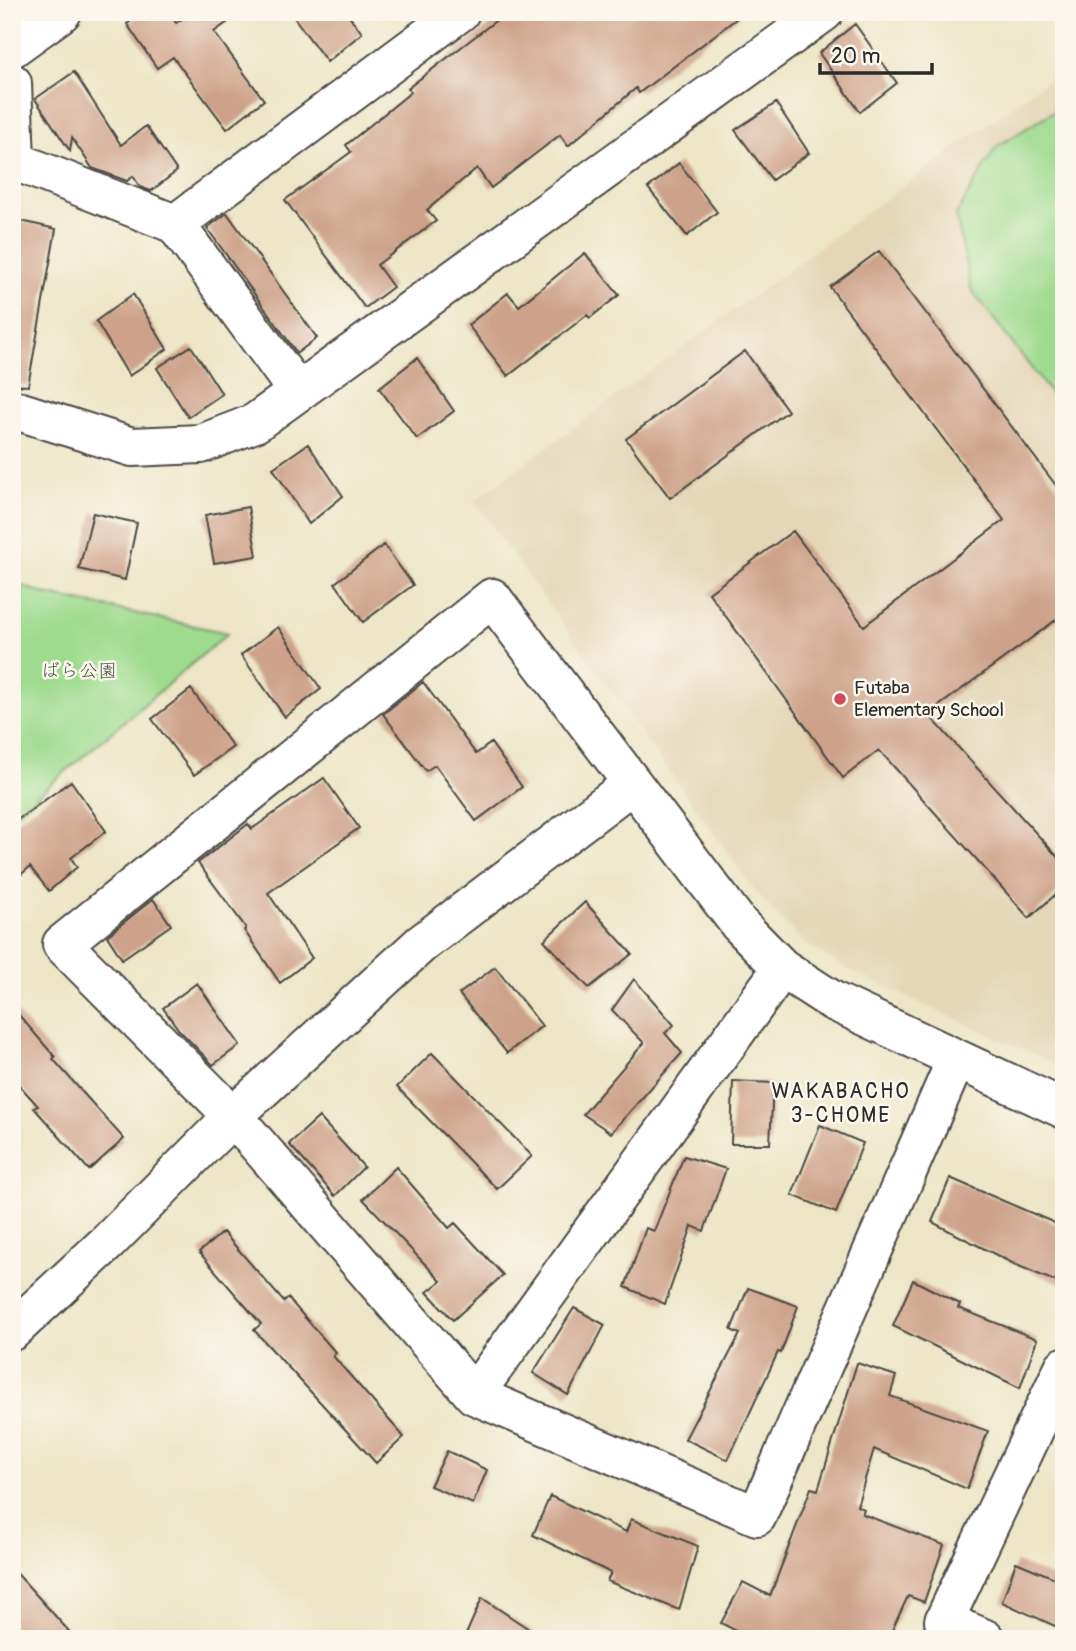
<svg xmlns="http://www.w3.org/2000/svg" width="1076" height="1651" font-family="Pangolin,'Klee One',sans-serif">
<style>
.built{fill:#e4d6b7}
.green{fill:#9fdb8f;stroke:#65835d;stroke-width:2}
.building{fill:#cea28a}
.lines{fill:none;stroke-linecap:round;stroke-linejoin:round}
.street-casing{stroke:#484742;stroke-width:42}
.street{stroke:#fff;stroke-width:38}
.poi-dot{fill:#d1495b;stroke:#fbf7ec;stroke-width:2.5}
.labels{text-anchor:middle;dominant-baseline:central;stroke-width:5;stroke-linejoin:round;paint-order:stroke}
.park-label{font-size:19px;fill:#485744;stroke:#fbf7ec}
.poi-label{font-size:19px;fill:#2b2b2b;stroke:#fbf7ec;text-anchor:start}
.neighbourhood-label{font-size:21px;letter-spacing:2px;fill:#2b2b2b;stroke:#fbf7ec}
</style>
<rect width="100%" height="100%" fill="#fbf7ec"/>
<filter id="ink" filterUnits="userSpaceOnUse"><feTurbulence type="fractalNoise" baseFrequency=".0143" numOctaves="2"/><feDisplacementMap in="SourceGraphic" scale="14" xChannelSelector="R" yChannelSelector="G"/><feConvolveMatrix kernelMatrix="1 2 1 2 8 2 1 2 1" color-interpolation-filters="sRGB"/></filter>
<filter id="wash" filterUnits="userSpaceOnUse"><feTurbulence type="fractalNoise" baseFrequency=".00686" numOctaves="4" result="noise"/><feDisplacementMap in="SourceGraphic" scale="28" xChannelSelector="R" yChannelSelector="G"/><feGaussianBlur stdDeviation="1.57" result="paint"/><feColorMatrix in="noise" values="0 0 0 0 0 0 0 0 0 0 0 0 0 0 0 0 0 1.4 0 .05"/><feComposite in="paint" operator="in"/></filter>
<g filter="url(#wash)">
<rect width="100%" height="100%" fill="#ece5c6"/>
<path class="built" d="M 1064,68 L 1064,1068 L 853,972 L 804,943 L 760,897 L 474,501 Z"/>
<path class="green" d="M 1064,105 L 1064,411 L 971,289 L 956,215 L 996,147 Z
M 12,582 L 45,594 L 228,633 L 12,817 Z"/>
<g id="blocks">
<path class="building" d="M 143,12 L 168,12 L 176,23 L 192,12 L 242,12 L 214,32 L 264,100 L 227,129 L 173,57 L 157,68 L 127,24 Z
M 290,12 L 346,12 L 362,33 L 327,62 Z
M 507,12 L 745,12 L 639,93 L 636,88 L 568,146 L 560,135 L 491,188 L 477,168 L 427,210 L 436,221 L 377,265 L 393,287 L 365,308 L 285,200 L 351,152 L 346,145 L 411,92 L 408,88 Z
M 855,24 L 897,83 L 860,112 L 819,53 Z
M 74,72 L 121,145 L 146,126 L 177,171 L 151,191 L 140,187 L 133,176 L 127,181 L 92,168 L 72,138 L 70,151 L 35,99 Z
M 776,103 L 809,153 L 772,180 L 735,130 Z
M 679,163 L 717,212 L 687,236 L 648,188 Z
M 227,213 L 317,338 L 297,353 L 207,228 Z
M 17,220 L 56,229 L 28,386 L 12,385 L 12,240 Z
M 879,251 L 1064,496 L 1064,614 L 928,714 L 1064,864 L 1064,887 L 1029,918 L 879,750 L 843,778 L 709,593 L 793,531 L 864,626 L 1004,520 L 830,287 Z
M 585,253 L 619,295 L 590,318 L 587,315 L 508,376 L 468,325 L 508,293 L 519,306 Z
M 133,294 L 167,349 L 129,376 L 96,321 Z
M 191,346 L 222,394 L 188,417 L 157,368 Z
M 745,351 L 788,411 L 670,498 L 626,439 Z
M 417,358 L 454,411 L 417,439 L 379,388 Z
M 308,444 L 343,496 L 309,524 L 273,468 Z
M 248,507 L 257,556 L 214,563 L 205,515 Z
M 93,513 L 137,523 L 125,580 L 79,569 Z
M 384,545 L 413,585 L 363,622 L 335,583 Z
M 278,627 L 321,689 L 285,717 L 241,655 Z
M 423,682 L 476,754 L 491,743 L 522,787 L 476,821 L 435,765 L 426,771 L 383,714 Z
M 191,689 L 233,747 L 194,775 L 152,719 Z
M 324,778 L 359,828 L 268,893 L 312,958 L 280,983 L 244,930 L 246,928 L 198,863 L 248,824 L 252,829 Z
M 71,781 L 106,831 L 71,858 L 77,867 L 49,891 L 30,867 L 12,882 L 12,824 Z
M 153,899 L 171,925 L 122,959 L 107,936 Z
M 585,902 L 632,954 L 589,988 L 544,940 Z
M 495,967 L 542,1026 L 507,1053 L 459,994 Z
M 634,979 L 674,1025 L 665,1033 L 682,1053 L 611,1133 L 583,1114 L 644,1043 L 612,1010 Z
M 197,983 L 240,1045 L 213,1065 L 179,1030 L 163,1008 Z
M 12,1007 L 55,1057 L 53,1059 L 124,1139 L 89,1170 L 34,1108 L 38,1106 L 12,1077 Z
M 432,1053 L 532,1156 L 497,1189 L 397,1087 Z
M 733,1081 L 773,1083 L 770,1144 L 731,1144 Z
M 319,1117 L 364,1167 L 335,1196 L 289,1144 Z
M 820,1125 L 863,1143 L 836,1213 L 792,1195 Z
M 684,1156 L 726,1169 L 704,1231 L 692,1226 L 665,1304 L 625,1287 L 646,1228 L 654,1231 Z
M 396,1167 L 449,1228 L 455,1223 L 503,1275 L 453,1320 L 427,1292 L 441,1281 L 363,1199 Z
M 950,1178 L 1064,1227 L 1064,1285 L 1014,1264 L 932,1222 Z
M 223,1232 L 284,1302 L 288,1298 L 336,1353 L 333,1356 L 404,1437 L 376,1463 L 254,1330 L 261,1324 L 199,1252 Z
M 913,1280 L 960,1304 L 958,1308 L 1037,1339 L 1020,1388 L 893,1326 Z
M 748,1288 L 798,1306 L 781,1353 L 778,1352 L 728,1460 L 685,1439 L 740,1334 L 731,1330 Z
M 574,1308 L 605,1325 L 568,1395 L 533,1373 Z
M 857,1363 L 896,1376 L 890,1396 L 988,1431 L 967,1489 L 874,1449 L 857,1506 L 864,1509 L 862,1514 L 944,1545 L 924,1602 L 908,1596 L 888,1639 L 752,1639 L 721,1623 L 743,1582 L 770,1596 L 811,1488 L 818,1490 Z
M 447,1451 L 487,1470 L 473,1504 L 430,1486 Z
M 550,1496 L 626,1532 L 631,1519 L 698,1546 L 679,1610 L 607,1581 L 611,1573 L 533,1535 Z
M 1016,1562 L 1064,1582 L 1064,1610 L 1057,1627 L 1002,1602 Z
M 12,1568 L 76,1639 L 12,1639 Z
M 482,1598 L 544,1639 L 464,1639 Z"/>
</g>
</g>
<g filter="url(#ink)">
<use href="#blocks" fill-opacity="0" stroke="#484742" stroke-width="2"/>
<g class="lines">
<g class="street-casing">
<path id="street" d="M 12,48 L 62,12
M 12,83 L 15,161 L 175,224 L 298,392
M 175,224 L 460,12
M 12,409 L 132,447 L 201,444 L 255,423 L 824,12
M 956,1060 L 757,1516 L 474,1395 L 233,1116 L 62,944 L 492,598 L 739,924 L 782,968 L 833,1001 L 1064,1109
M 12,1331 L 108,1242 L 233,1116 L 421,944 L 632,784
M 474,1395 L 782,968
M 985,1639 L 944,1621 L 1064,1367"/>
</g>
<use href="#street" class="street"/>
</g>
</g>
<circle class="poi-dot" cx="840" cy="699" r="7"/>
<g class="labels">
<g class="park-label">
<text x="79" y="671">ばら公園</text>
</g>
<g class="poi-label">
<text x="854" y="688">Futaba<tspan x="854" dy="22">Elementary School</tspan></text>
</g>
<g class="neighbourhood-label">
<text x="841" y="1091">WAKABACHO<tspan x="841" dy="24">3-CHOME</tspan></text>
</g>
</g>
<rect width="1076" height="1651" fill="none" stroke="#fbf7ec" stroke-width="42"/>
<path d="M820 63v10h112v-10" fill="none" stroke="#2b2b2b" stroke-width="3.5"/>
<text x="831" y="63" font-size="21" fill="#2b2b2b" stroke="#fbf7ec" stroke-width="5" paint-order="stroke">20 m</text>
</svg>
